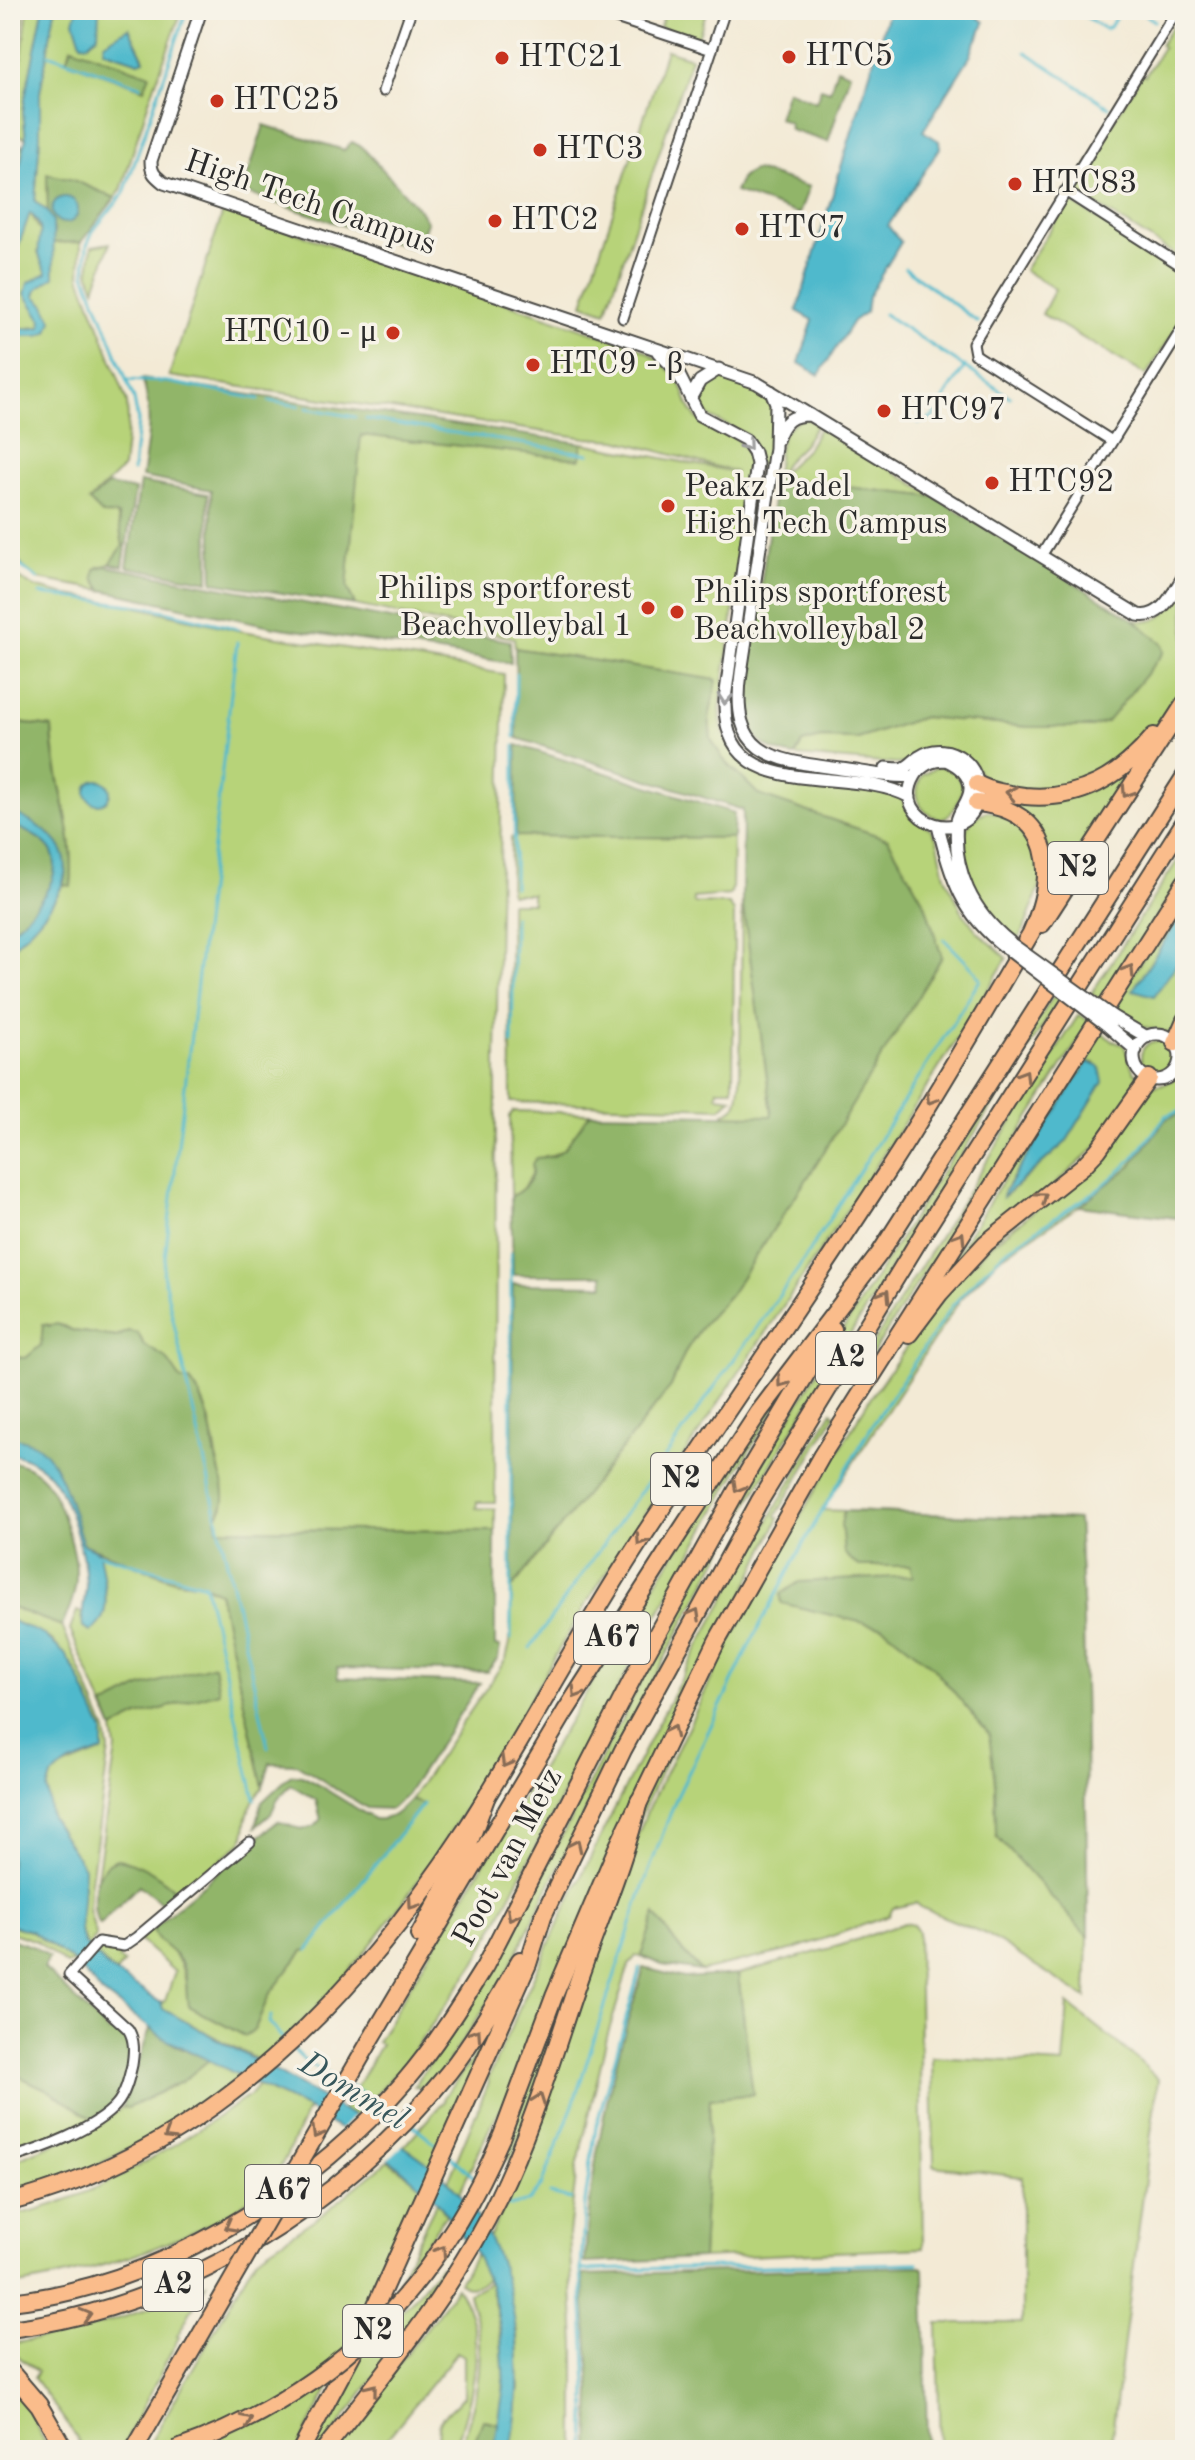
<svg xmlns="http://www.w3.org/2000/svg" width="1195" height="2460" font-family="'Old Standard TT',serif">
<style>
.green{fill:#b7d379;stroke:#717f52;stroke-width:2;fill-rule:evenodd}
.forest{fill:#91b569;stroke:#5e704a;stroke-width:2}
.water{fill:#4fb9cc;stroke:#3d727c;stroke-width:2}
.pier{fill:#f3ead5}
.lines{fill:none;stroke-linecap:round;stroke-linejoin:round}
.stream{stroke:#4fb9cc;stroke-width:3}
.minor-casing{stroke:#494844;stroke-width:13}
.tertiary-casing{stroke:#494844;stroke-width:15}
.trunk-casing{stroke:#494844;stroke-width:20}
.motorway-casing{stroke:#494844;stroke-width:20}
.minor{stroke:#fff;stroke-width:9}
.tertiary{stroke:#fff;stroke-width:11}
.trunk{stroke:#fabc8b;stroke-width:16}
.motorway{stroke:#fabc8b;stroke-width:16}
.tertiary-bridge-casing{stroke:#494844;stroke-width:15;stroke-linecap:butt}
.trunk-bridge-casing{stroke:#494844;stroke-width:20;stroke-linecap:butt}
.motorway-bridge-casing{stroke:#494844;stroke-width:20;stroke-linecap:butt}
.tertiary-bridge{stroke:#fff;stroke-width:11}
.trunk-bridge{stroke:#fabc8b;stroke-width:16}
.motorway-bridge{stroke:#fabc8b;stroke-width:16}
.oneway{stroke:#a0a0a0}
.oneway2{stroke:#886c56}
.poi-dot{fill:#c8321e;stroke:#f7f3e8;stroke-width:3}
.labels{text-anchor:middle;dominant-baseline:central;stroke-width:7;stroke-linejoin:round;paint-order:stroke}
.shield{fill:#f7f3e8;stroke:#686764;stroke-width:2}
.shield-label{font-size:30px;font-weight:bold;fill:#2b2b2b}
.poi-label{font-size:32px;fill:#2b2b2b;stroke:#f7f3e8;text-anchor:start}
.street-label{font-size:32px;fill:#2b2b2b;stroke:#f7f3e8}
.water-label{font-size:34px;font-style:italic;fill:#36565b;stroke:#f7f3e8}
</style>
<rect width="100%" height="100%" fill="#f7f3e8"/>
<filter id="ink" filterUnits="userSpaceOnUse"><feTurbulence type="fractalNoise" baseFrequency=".0125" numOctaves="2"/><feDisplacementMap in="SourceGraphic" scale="16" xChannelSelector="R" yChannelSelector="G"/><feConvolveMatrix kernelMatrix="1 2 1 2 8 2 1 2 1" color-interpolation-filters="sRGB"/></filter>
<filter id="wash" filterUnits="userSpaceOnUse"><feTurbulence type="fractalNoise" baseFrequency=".006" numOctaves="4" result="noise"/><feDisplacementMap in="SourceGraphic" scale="32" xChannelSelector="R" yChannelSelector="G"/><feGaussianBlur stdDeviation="1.8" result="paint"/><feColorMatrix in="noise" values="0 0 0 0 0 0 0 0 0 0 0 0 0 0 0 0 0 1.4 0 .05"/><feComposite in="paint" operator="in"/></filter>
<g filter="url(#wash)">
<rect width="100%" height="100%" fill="#f3ead5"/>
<path class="green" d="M 28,10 L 43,10 L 25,98 L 23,112 L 26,138 L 13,133 L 10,134 L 10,100 L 19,78 Z
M 55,10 L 182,10 L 149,101 L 121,190 L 115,198 L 73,180 L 47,175 L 48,212 L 35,201 L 40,138 L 40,92 ZM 129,28 L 144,59 L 139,62 L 108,52 ZM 71,47 L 80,50 L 149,75 L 67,61 Z
M 666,10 L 707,10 L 697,40 L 660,27 Z
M 24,16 L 20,48 L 10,88 L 10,18 Z
M 1185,22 L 1185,261 L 1078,193 L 1074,186 L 1142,74 L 1145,76 L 1163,47 L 1160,45 L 1173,25 Z
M 666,50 L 691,58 L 606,312 L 583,304 Z
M 10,140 L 24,147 L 10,212 Z
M 1071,202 L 1185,273 L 1185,315 L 1146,375 L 1042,314 L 1055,289 L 1024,270 L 1066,205 Z
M 224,209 L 640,348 C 657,357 672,370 682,387 C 686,396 688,409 695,416 C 705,428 722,429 734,437 C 743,444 748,453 753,463 L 721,701 C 718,736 731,757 761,774 L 899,795 L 915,819 L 931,829 L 937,839 L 945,876 L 963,913 L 977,931 L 1007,958 C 878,1172 733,1377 597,1587 C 559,1645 527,1707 491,1766 C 440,1851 383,1938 314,2010 C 297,2028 278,2044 260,2061 L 162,2009 L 161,2003 L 165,2001 L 175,1972 L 139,1940 L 153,1928 C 174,1953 187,1964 187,1999 L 257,2023 L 269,1995 L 303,1951 L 308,1950 L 422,1805 L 410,1800 L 506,1659 L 510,1643 L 512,1588 L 671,1386 L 685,1352 L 704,1323 L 729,1296 L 814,1168 L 941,957 L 925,904 L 888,839 L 759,795 L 723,759 L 711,739 L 709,718 L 717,680 L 515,648 L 514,638 L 355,605 L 347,587 L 360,435 L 579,459 L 582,443 L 736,472 L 617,440 L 586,438 L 169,376 Z
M 30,212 L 43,236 L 38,253 L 47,273 L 29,283 L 36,308 L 42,319 L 41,326 C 30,330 20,325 10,333 L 10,270 Z
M 81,242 L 80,276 L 120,382 L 127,403 L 128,420 L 123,468 L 89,501 L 117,514 L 123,546 L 110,564 L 98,567 L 94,578 L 102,590 L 38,579 L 25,569 L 10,549 L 10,366 L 16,365 L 16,336 L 38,336 L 48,332 L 45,305 L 35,296 L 36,289 L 54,277 L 52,243 Z
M 110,243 L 95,289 L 89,273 L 92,246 Z
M 721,375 C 731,379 763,387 769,396 C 778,411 767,455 765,473 L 760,472 L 747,435 L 712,418 L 699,407 L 698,390 L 707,379 Z
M 803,418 L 818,423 L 803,445 L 785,463 L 780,473 L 776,473 C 781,445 775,431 803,418 Z
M 821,425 L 935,497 L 776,479 L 808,448 Z
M 10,572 L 34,587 L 62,594 L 124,604 L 242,631 L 504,674 L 496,1053 L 495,1502 L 477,1502 L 476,1508 L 495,1509 L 495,1531 L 218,1529 L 216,1519 L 223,1507 L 224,1494 C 215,1457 215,1410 190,1381 L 181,1380 L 165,1358 L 144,1345 L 138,1333 L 128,1331 L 117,1337 L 74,1331 L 65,1326 L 43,1324 L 42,1345 L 26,1358 L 10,1357 L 10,950 L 50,906 L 63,885 L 71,885 C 77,832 54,781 52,727 L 10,722 Z
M 1185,585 L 1185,685 L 1150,735 L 1107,776 L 1038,794 L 984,780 L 972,761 L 895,764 L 795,756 L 802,743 L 821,738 L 858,739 L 923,717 L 1028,727 L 1092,727 L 1161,643 L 1133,619 C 1162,629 1171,606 1185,585 Z
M 1138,762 L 1034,936 L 1051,862 L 998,800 L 1039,801 Z
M 937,767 C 951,767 958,774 962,786 C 962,798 954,814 942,819 C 919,815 911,795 922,775 Z
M 987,811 L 1012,815 L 1034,839 L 1044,876 L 1024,929 L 1018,939 C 1005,929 989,920 980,905 C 971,890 959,842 968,826 C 972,818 979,815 987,811 Z
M 516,836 L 733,838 L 732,889 L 730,895 L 693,898 L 694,903 L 729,904 L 734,912 L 733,1089 L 718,1089 L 717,1096 L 732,1098 L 721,1108 L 511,1102 L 510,903 L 532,903 L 532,894 L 510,894 L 511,838 Z
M 1185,849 L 1185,872 L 1103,1001 L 1091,994 Z
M 1185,892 L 1185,909 L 1134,989 L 1154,995 L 1185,951 L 1185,1012 L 1172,1034 L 1140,1026 L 1112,1007 Z
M 742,900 L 772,1113 L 772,1116 L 724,1116 L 724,1113 C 738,1111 739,1098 740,1085 Z
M 1054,995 L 1060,999 L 919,1221 L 751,1498 L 617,1747 L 504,1979 L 440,2074 L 418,2088 L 414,2086 C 520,1938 590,1773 677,1614 C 793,1402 925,1199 1054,995 Z
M 1079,1014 L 1090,1022 L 938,1262 L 932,1260 L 869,1359 L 865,1356 Z
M 1098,1030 L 1113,1041 L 1124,1045 L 1133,1070 L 1142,1080 L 1096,1147 L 926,1302 ZM 1088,1062 L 1095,1063 L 1103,1082 L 1066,1142 L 1005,1196 L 1004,1191 Z
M1141 1057a16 16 0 1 1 32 0a16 16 0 1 1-32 0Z
M 1185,1064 L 1185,1112 L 1166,1119 L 1132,1165 L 1079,1206 L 998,1259 L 960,1300 L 822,1510 L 1078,1520 L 1083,1621 L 1088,1937 L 1086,1998 L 988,1935 L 922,1908 L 916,1903 L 893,1908 L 889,1916 L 795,1949 L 701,1971 L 678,1946 L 655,1915 L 641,1956 L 636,1956 L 629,1965 L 607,2037 L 577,2167 L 569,2234 L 575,2344 L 575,2450 L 511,2450 L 519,2388 L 517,2332 L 489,2238 L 519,2175 L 610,1905 L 648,1809 L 727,1647 L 787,1538 L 869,1400 L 943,1295 L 989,1247 L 1085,1169 L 1148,1087 C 1167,1084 1176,1082 1185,1064 Z
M 514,1111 L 590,1113 C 579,1129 567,1156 545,1156 L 522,1189 L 511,1197 L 510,1116 Z
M 777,1397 L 780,1399 L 729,1485 L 631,1663 L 476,1962 L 398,2073 L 396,2073 L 355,2116 L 343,2110 L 381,2044 L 377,2042 L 410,1986 L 612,1650 Z
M 832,1411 L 835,1415 L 776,1516 L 779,1518 L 513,2090 L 489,2129 L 459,2194 L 448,2181 L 489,2082 L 488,2079 C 588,1849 703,1628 832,1411 Z
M 99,1552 L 174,1580 L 202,1584 L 219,1592 L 263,1787 C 256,1796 250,1805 247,1817 C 245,1826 246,1834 241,1843 L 179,1894 L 169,1885 L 102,1871 L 95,1891 L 116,1749 L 113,1729 L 70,1630 L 77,1611 L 82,1613 L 81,1618 L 88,1630 L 91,1631 C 116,1616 102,1577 99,1552 Z
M 10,1607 L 62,1626 L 106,1731 L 109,1750 L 90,1888 L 89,1909 L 96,1936 L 88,1948 L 80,1930 L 84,1868 L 51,1817 L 47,1790 L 51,1776 L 59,1769 L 103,1751 L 103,1731 L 74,1668 L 52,1640 L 10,1620 Z
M 612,1874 L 514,2155 L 506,2161 L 502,2160 L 539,2054 Z
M 904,1923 L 913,1925 L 918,1931 L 923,2248 L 702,2258 L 710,2099 L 753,2094 L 738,1974 L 842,1945 Z
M 10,1925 L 30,1931 L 74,1962 L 67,1965 L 36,1941 L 10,1932 Z
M 98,1947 L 118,1952 L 122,1956 L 119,1959 L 124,1963 L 115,1973 L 92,1952 Z
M 1068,2004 L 1136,2058 L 1158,2079 L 1110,2450 L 940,2450 L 937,2323 L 1022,2323 L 1022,2177 L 934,2166 L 932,2057 L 1063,2064 Z
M 496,2026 L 431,2167 L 403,2147 L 444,2101 L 443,2099 Z
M 210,2059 L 240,2077 L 171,2125 L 89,2170 L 10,2196 L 10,2162 L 101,2124 L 122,2107 L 128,2108 L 183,2081 Z
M 10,2072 L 46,2089 L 94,2119 L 10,2154 Z
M 258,2085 L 308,2109 C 299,2127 283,2168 271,2181 C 218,2235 85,2276 10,2286 L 10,2216 C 99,2199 175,2145 249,2096 Z
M 388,2161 L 422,2186 L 370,2307 L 297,2450 L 146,2450 L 256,2258 L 324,2213 Z
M 437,2201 L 446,2215 L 397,2283 Z
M 476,2254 L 488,2279 C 478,2284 468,2292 459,2282 Z
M 440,2266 L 444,2271 L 422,2307 L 424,2309 L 321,2450 L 312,2450 L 364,2348 L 413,2299 Z
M 489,2282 C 502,2329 508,2376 500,2424 L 486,2420 L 471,2450 L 459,2450 C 474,2411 485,2366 477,2325 C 475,2314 471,2304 469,2294 Z
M 206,2284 L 177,2336 L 179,2337 L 121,2450 L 82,2450 L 76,2436 L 34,2378 L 38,2372 L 14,2353 L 10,2344 L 81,2331 L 142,2311 Z
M 456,2287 C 491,2334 472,2400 454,2450 L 439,2450 C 436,2410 443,2422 464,2396 L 464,2356 L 457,2352 L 378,2450 L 331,2450 L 437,2315 Z
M 10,2389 L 26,2405 L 48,2450 L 10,2450 Z"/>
<path class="forest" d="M 72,47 L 150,75 L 144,89 L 66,61 Z
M 837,68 L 850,73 L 828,142 L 790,130 L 789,123 L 778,118 L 787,90 L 816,102 L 821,88 L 830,91 Z
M 264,125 L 344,150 L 352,142 L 362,147 L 421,211 L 427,222 L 417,250 L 246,193 L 244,187 Z
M 755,170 L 809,187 L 799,214 L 735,192 L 742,177 Z
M 47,174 L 73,180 L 115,198 L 81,242 L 52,243 L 54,230 L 48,212 Z
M 142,379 L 582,443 L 580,459 L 361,435 L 347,587 L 355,605 L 213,582 L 211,490 L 142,477 C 147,443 154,412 142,379 Z
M 776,479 L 935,497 L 1133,619 L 1162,643 L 1164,652 L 1107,722 L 1092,727 L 1028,727 L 923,717 L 858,739 L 821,738 L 802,743 L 795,756 C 764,751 753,739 743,711 Z
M 140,482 L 208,494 L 209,581 L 127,567 Z
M 108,485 L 135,490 L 123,566 L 110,564 L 123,546 L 118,515 L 102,514 L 89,501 Z
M 105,566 L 510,641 L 511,663 L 275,627 L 102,590 L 94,578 L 95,569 Z
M 515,648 L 717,680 L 709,718 L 711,739 L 723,759 L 759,795 L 888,839 L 925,904 L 942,957 L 814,1168 L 729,1296 L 704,1323 L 685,1352 L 671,1386 L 512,1588 L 513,1284 L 604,1285 L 603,1275 L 513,1275 L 511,1197 C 524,1189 535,1180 532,1164 L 536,1158 L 554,1156 L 565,1148 L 590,1113 L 771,1116 L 772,1113 L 742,900 L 743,810 L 517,738 Z
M 10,722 L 52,727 C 53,781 77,832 71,886 L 63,885 L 66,870 L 51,835 L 10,810 Z
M 517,745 L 734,813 L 733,838 L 516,836 Z
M 10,823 C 22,830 45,838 52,852 C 66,881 28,915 10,933 Z
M 1185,1112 L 1185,1219 L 1079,1206 L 1132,1165 L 1166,1119 Z
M 43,1324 L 49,1326 L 57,1324 L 74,1331 L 117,1337 L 128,1331 L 138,1333 L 144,1345 L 166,1358 L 181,1380 L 190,1381 C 209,1404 210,1430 216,1458 C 218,1470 224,1483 224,1495 C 225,1505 220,1511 216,1519 L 218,1529 L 495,1531 L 495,1646 L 500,1647 L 498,1658 L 487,1672 L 337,1668 L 338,1678 L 480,1683 L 406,1795 L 391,1809 L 367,1808 L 296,1764 L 270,1763 L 263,1787 L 219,1592 L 202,1584 L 174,1580 L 83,1544 L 52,1462 L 36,1445 L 10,1436 L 10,1357 L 26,1358 L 41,1345 Z
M 10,1461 C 23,1464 34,1468 43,1478 C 58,1495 76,1548 76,1572 C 77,1591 70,1609 62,1626 L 10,1607 Z
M 844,1511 L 1078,1520 L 1083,1621 L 1088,1937 L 996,1836 L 995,1783 L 989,1734 L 932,1666 L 884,1628 L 781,1603 L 781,1594 L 799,1582 L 913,1576 L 910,1566 L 858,1566 L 844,1553 L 841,1524 Z
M 214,1665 L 219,1692 L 138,1716 L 113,1729 L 104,1706 L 141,1687 Z
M 291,1775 L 302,1776 L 312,1781 L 374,1819 C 391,1821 399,1811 410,1800 L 423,1804 L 308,1950 L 303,1951 L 269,1995 L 255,2029 L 245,2036 L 188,2006 C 185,1991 189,1975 181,1962 C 173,1949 155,1943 153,1928 L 278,1821 C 294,1828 309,1835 321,1820 L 316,1800 L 291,1785 L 278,1798 L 271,1814 L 256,1827 L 262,1802 Z
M 117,1859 C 140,1862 163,1878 179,1894 L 165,1906 L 139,1885 L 99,1925 C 89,1905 93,1867 117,1859 Z
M 655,1914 L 678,1946 L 701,1971 L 662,1965 L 641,1956 Z
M 10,1939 L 34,1947 L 49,1957 L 44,1968 L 109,2032 L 117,2027 L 123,2028 C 135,2049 130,2084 114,2103 C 109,2109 100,2114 94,2119 L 46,2089 L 10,2072 Z
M 644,1968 L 684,1978 L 738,1974 L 753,2094 L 710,2099 L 702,2258 L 585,2263 C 590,2158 612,2068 644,1968 Z
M 150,2029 L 180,2048 L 210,2059 L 183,2081 L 128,2108 L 122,2107 C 134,2082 140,2055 150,2029 Z
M 921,2266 L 924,2269 L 927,2450 L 589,2450 L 591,2390 L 583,2275 Z
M 483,2420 L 500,2424 L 494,2450 L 471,2450 Z"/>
<path class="water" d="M 43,10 L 55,10 L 40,92 L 40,138 L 35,201 L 48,212 L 53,221 L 54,277 L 37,289 L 35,296 L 45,305 L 52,320 L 48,332 L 39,336 L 16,336 C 14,347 21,355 16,365 L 10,366 L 11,331 C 23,327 31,330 41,327 L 42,320 L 25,294 L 28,283 L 47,273 C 44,268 40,260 39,254 C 36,237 49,230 30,213 L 10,270 L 10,212 L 26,138 L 23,112 L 25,98 Z
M 77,10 L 99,10 L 98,35 L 87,44 L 81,43 L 74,21 Z
M 889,10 L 973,10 L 976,16 L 984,22 C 982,34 973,42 971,55 L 923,131 L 939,141 L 940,148 L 888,226 L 901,242 L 868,297 L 866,312 L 853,321 L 819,375 L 799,363 L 813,320 L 797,311 Z
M 129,28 L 144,60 L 139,62 L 103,50 L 104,43 Z
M52 210a13 13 0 1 1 26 0a13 13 0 1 1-26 0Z
M86 792a12 12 0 1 1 24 0a12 12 0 1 1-24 0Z
M 10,810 C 23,818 41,826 52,837 C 91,875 37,923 10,950 L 10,933 C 28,915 66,881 52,852 C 45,838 22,830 10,823 Z
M 1185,909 L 1185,951 L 1182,957 L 1154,996 L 1133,990 Z
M 1088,1062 L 1100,1067 L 1103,1082 L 1066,1142 L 1003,1197 L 1004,1192 Z
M 10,1436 C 19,1439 31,1441 39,1447 C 62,1465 74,1517 83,1544 L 99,1552 C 102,1577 116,1616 91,1631 L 83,1627 C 80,1613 86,1599 86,1584 C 85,1555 68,1494 48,1473 C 38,1462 24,1457 10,1453 Z
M 10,1620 L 44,1635 L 65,1654 L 80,1680 L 103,1731 L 103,1751 L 70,1763 L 51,1776 L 47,1790 L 51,1817 L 84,1868 L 80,1930 L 84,1943 L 107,1967 L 161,2003 L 163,2009 C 223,2043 284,2075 343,2110 C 379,2131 419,2152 449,2182 C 518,2251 528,2358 511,2450 L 494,2450 L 504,2387 L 501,2332 L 496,2306 L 490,2285 L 476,2255 L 437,2201 L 398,2166 L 308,2109 L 165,2039 L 101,1992 L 74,1962 L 31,1931 L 10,1925 Z"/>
<path class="pier" d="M 358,2113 L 406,2143 L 384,2163 L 337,2132 Z"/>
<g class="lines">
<path class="stream" d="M 1075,10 L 1105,29 L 1110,27 L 1120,10
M 1138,10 L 1155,21
M 1026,52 L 1109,107
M 48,54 L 140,86
M 905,268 L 978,322
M 884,314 L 1010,397
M 126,380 L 167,382 L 259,399
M 269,401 L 299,406
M 307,408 L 355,417
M 366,419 L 589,454
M 919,423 L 932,418 L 965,366
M 133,471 L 138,421 L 134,399 L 85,274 L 87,245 L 93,231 L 124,193 L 187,10
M 10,492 L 10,505
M 10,558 L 38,579
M 40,594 L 149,607 L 239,629
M 237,642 L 163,1274 L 268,1747
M 515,737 L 516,674
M 514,887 L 515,746
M 512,1044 L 514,917
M 99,1554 L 205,1585 L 255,1799
M 511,1639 L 511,1253
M 530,1648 L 798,1269 L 980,980 L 976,972 L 944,939
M 308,1950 L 423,1804
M 271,2016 L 269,2022 L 283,2039
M 291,2047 L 306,2062 L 341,2081
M 351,2087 L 379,2102
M 389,2108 L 403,2117
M 412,2124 L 440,2147
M 449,2155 L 476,2179
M 550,2194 L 571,2199
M 502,2202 L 510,2206 L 529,2201 L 542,2185 L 573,2105 L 643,1887 L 675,1801 L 752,1640 L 807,1537 L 873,1424 L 952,1306 L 985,1270 L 1008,1249 L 1099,1189 L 1133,1159 L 1166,1116 L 1185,1109
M 581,2270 L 918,2263
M 585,2450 L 587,2387 L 581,2270 L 585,2202 L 596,2127 L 640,1968"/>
</g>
</g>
<g filter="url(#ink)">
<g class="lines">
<g class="minor-casing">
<path id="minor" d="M 592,10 L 712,50
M 383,91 L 411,10
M 1065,191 L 1185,268
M 623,318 L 725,10
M 1112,441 L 979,357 L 975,354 L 973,343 L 1177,10
M 1041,556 L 1185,324
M 10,2158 C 40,2150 95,2129 116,2105 C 125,2095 129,2078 132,2065 C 134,2052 135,2040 128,2029 L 69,1975 L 98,1942 L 124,1946 L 137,1937 L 250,1842"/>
</g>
<g class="tertiary-casing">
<path id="tertiary" d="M 201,10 L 151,161 C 151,173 155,176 164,183 L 757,383 L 1138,615 C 1162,620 1174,591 1185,574
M 658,352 L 677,371 L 699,415 L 746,440 L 754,452 L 757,464 L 725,699 C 721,808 846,762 910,797
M 771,391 L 776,403 L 775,448 L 741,673 C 729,757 773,760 841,769 C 866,772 889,778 914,776
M 691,397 L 700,381 L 719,369
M 777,440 C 784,421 790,415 810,415
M 886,768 C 892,768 899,770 904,768 C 910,766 914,760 919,757 C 934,747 951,749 964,760 C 974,768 979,781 978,793 C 975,851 887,824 915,776 C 922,764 933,760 946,760 C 957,765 969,774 970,787 C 971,801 959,809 957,821 C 952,871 973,912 1010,942
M 938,826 C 952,880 961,913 1006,948
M 1113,1017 L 1147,1037
M 1108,1026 L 1136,1050
M1134 1057a23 23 0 1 1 46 0a23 23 0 1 1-46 0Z"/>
</g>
<g class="trunk-casing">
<path id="trunk" d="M 977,784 C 992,792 1009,794 1025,796 C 1080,801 1120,777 1154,736
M 1042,924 L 1185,703
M 1175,1043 L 1185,1020
M 909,1334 L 940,1293 L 986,1243 L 1083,1166 L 1098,1150 L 1149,1078
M 501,2138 L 554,1996 L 617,1848 L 717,1641 L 822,1455 L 1185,882
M 10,2202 C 210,2151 355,1998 465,1831 C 527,1735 579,1633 642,1538 C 722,1417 805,1298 884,1176 C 936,1097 983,1014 1031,933 C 1057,874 1055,810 976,803"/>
</g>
<g class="motorway-casing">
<path id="motorway" d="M 419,1935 L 468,1846 L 488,1793
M 370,2041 L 565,1712 L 678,1535 L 759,1412 L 880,1253 L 1185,776
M 10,2302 C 158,2286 309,2193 405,2081 C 436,2045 460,2006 485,1966 L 638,1668 L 737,1490 L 833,1329
M 10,2329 C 182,2307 341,2207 449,2072 C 476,2037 498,1999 520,1960
M 10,2371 L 39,2405 L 65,2450
M 134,2450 L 197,2341
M 301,2450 L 363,2334 L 528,1964 L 543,1916 L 623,1750 L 759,1502 L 927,1227 L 1185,821
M 324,2450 C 388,2369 454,2289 499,2196 C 534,2124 555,2048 581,1973 C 601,1916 625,1860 639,1801"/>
</g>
<use href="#minor" class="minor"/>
<use href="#tertiary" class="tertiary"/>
<use href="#trunk" class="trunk"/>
<use href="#motorway" class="motorway"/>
<g class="tertiary-bridge-casing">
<path id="tertiary-bridge" d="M 1013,945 L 1113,1017
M 1006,948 L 1108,1026"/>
</g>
<g class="trunk-bridge-casing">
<path id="trunk-bridge" d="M 175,2450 C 333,2394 435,2291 501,2138"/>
</g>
<g class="motorway-bridge-casing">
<path id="motorway-bridge" d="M 197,2341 L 370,2041"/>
</g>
<use href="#tertiary-bridge" class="tertiary-bridge"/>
<use href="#trunk-bridge" class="trunk-bridge"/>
<use href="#motorway-bridge" class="motorway-bridge"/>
</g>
<defs><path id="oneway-chevron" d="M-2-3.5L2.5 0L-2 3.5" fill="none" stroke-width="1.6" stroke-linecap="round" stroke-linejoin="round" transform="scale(2)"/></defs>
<g class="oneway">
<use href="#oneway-chevron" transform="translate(747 445) rotate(50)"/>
<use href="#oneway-chevron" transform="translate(725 699) rotate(95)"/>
</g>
<g class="oneway2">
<use href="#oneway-chevron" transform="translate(1127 792) rotate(123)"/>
<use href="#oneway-chevron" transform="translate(1011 793) rotate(-170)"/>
<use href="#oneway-chevron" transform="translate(1129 970) rotate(-58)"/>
<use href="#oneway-chevron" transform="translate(1024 1075) rotate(-58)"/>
<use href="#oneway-chevron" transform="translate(931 1099) rotate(121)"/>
<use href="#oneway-chevron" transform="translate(1042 1197) rotate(-37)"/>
<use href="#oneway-chevron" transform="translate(960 1237) rotate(-58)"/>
<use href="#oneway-chevron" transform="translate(885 1295) rotate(-58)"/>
<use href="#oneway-chevron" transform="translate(782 1382) rotate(127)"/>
<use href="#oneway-chevron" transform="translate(738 1487) rotate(120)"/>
<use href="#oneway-chevron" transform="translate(641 1540) rotate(123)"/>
<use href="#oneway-chevron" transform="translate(695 1614) rotate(-61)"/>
<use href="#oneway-chevron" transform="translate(577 1693) rotate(122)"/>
<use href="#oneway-chevron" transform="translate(672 1731) rotate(-64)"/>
<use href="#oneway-chevron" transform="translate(506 1762) rotate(120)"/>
<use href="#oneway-chevron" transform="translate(576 1845) rotate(-65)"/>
<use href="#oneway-chevron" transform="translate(413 1904) rotate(125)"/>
<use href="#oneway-chevron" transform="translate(512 1915) rotate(118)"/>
<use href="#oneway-chevron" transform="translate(476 2034) rotate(-56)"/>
<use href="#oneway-chevron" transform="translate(539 2099) rotate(-70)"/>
<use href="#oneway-chevron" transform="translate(317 2133) rotate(120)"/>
<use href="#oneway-chevron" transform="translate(169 2135) rotate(148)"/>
<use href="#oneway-chevron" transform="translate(230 2226) rotate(151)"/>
<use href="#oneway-chevron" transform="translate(441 2251) rotate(-56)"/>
<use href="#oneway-chevron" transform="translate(86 2315) rotate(-16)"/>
<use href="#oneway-chevron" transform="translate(372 2389) rotate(-51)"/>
<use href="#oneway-chevron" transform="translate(247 2420) rotate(-26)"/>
</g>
</g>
<g class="poi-dot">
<circle cx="789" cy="57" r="8"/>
<circle cx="502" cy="58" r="8"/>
<circle cx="217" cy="101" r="8"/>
<circle cx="540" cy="150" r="8"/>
<circle cx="1015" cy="184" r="8"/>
<circle cx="495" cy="221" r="8"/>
<circle cx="742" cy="229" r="8"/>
<circle cx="393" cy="333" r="8"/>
<circle cx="533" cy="365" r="8"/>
<circle cx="884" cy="411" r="8"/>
<circle cx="992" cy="483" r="8"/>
<circle cx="668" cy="506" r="8"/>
<circle cx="648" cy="608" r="8"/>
<circle cx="677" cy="612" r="8"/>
</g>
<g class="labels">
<g class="shield">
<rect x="1048" y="842" width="60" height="52" rx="6"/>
<rect x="816" y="1332" width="60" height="52" rx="6"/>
<rect x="651" y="1453" width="60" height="52" rx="6"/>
<rect x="574" y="1612" width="76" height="52" rx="6"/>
<rect x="245" y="2165" width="76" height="52" rx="6"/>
<rect x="143" y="2259" width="60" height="52" rx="6"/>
<rect x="343" y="2305" width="60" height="52" rx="6"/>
</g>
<g class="shield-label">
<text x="1078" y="868">N2</text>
<text x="846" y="1358">A2</text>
<text x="681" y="1479">N2</text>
<text x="612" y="1638">A67</text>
<text x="283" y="2191">A67</text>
<text x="173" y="2285">A2</text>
<text x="373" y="2331">N2</text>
</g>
<g class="poi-label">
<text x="805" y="57">HTC5</text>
<text x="518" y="58">HTC21</text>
<text x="233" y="101">HTC25</text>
<text x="556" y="150">HTC3</text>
<text x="1031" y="184">HTC83</text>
<text x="511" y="221">HTC2</text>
<text x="758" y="229">HTC7</text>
<text x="377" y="333" text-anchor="end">HTC10 - μ</text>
<text x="549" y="365">HTC9 - β</text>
<text x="900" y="411">HTC97</text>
<text x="1008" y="483">HTC92</text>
<text x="684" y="488">Peakz Padel<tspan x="684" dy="37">High Tech Campus</tspan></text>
<text x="632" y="590" text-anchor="end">Philips sportforest<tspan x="632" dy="37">Beachvolleybal 1</tspan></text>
<text x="693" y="594">Philips sportforest<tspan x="693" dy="37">Beachvolleybal 2</tspan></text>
</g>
<g class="street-label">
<text transform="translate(310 204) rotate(19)">High Tech Campus</text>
<text transform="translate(509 1858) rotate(-62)">Poot van Metz</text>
</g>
<g class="water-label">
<text transform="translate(353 2092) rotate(31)">Dommel</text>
</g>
</g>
<rect width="1195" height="2460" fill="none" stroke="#f7f3e8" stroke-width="40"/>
</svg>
